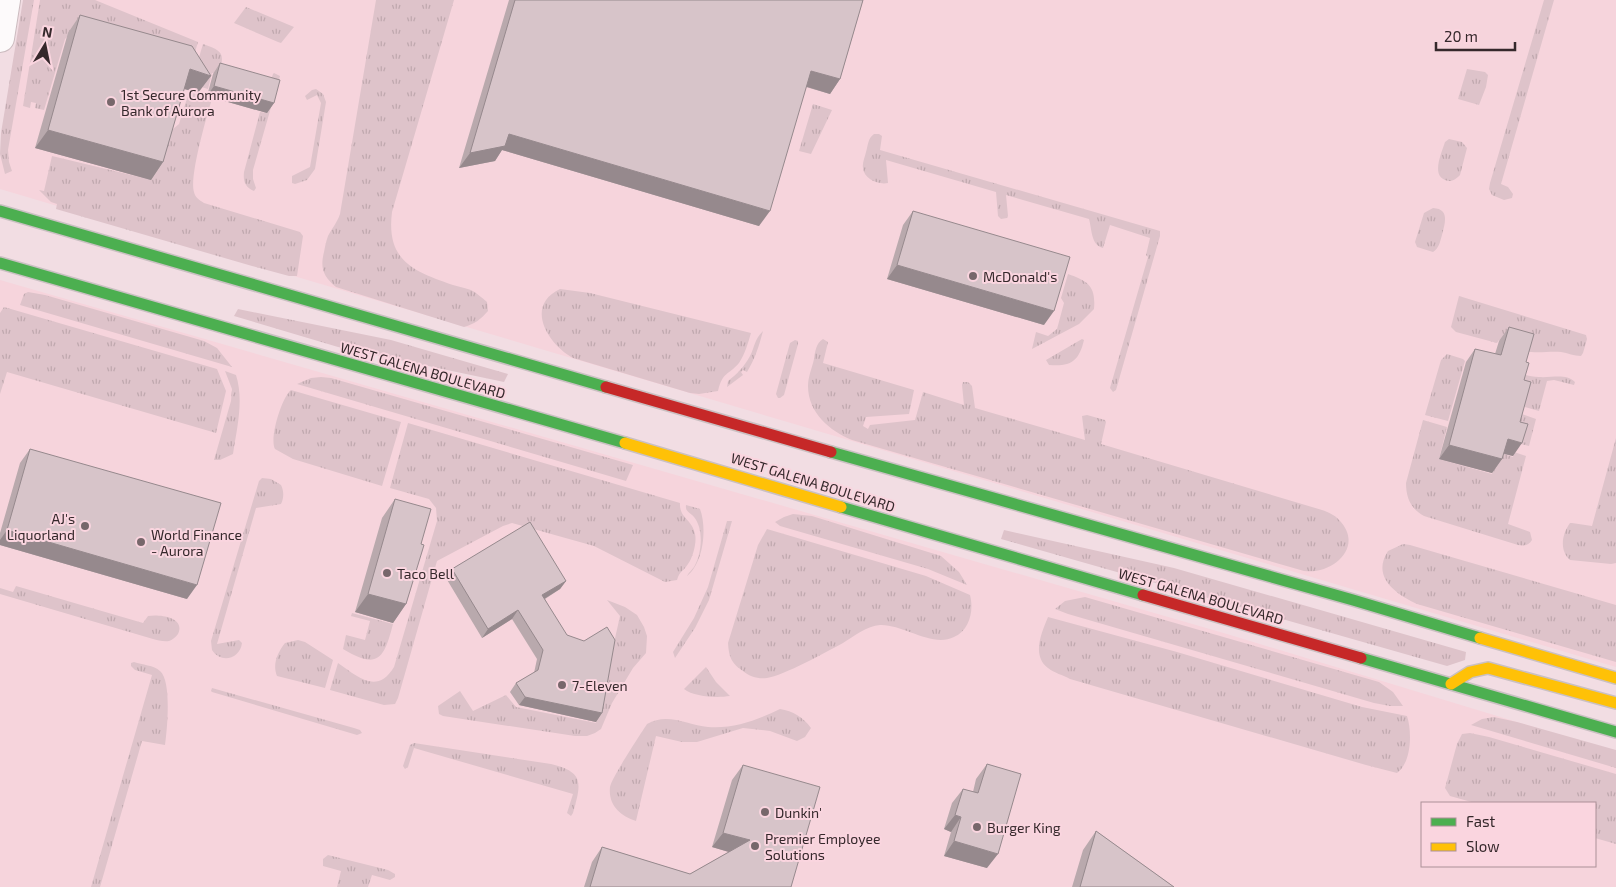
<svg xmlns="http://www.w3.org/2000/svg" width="1616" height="887" font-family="'Exo 2',sans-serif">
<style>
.built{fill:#f6d4dc;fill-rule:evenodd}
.grass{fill:url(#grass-tufts)}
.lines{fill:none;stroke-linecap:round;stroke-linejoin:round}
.street-casing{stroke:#cbbbbf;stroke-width:30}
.fast-casing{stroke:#cac0c2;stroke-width:14}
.slow-casing{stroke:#cac0c2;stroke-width:14}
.jam-casing{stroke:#cac0c2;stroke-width:14}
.street{stroke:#fdfafb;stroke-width:28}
.fast{stroke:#4caf50;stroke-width:11}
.slow{stroke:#ffc107;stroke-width:11}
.jam{stroke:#c62828;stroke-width:11}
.wall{fill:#b9a9ad}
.shaded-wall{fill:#96898d}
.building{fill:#d7c4c9;stroke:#96898d}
.poi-dot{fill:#77676b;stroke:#fad5df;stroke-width:2}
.labels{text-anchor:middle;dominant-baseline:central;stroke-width:4;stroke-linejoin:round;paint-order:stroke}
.poi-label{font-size:14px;fill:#35282b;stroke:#fad5df;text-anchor:start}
.street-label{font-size:14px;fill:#35282b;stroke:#fad5df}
</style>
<defs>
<pattern id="grass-tufts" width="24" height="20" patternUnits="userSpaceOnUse" patternTransform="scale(1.25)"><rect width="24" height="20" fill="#dec3ca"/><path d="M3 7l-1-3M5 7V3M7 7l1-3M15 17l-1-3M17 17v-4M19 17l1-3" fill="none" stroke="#bfa8ae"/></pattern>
</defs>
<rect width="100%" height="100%" fill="#f2dde3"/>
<path class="built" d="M 24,0 L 1616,0 L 1616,667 L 0,189 L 0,160 Z
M 0,280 L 1227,634 L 1616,752 L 1616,887 L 0,887 ZM 1422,803 L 1595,803 L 1595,866 L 1422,866 Z"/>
<path class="grass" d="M 23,0 L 34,0 L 8,150 L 9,162 L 12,171 L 5,174 L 0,154 L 1,133 Z
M 40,0 L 95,0 L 198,42 L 186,83 L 69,35 L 65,39 L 44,110 L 35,108 L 36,103 L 31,102 L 30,108 L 23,106 Z
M 376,0 L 454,0 L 392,212 C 386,260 412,271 453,285 C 459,287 466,288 471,290 C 477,293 482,298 487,302 L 488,311 C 481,319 475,324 464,327 L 336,287 C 323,276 320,268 324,252 C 325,247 326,241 328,236 C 332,228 337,223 340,214 Z
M 1544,0 L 1554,0 L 1501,184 L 1508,187 L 1513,194 L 1512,198 L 1504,200 L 1492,195 L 1489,189 L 1490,183 Z
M 246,7 L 294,27 L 281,43 L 278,42 L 234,23 Z
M 203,44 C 223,51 225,53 219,74 L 212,73 L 208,89 L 191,84 Z
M 1467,69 L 1485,72 L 1488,75 L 1486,87 L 1479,105 L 1458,99 Z
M 274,73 L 280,76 L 253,170 L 253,179 L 256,188 L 254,191 C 245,187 243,181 244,172 L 260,112 L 267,113 L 273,91 L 268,89 L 273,74 Z
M 316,89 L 323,94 L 326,102 L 315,169 L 307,180 L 295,184 L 292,183 L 292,176 L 310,167 L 321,103 L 317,95 L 307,100 L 305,96 L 312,90 Z
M 189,92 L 212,99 C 207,115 189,177 194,192 C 195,197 199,200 204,203 L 300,232 L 303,236 L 297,276 L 289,276 L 252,266 L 56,209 L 57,204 L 51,202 L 39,190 L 44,191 L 52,156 L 148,179 L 167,128 L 173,129 L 179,124 Z
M 813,104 L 832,110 L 811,154 L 799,151 Z
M 874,134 L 879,134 L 882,136 L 880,150 L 1160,231 L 1160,236 L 1116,390 L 1113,392 L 1110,388 L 1148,257 L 1146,255 L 1150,238 L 1110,225 L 1103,248 C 1091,245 1092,230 1089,219 L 1006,195 L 1008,216 L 1007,218 L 1001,219 L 998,216 L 996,192 L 886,160 L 888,183 C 878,185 864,179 863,168 C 862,163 865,157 866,152 C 868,145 868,138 874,134 Z
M 1449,139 L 1462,142 L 1467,148 L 1460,175 C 1456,179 1451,183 1445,180 C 1431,175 1442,152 1445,142 Z
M 1433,208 C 1450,209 1445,223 1442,235 C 1440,242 1439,248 1433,252 L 1417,247 L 1415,242 L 1424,213 Z
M 1068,274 C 1088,281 1096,286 1094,309 L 1079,324 L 1032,349 L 1036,332 L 1048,336 L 1057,329 L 1064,303 L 1061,298 Z
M 560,289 L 590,293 L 751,333 C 748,343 745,354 739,363 C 728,376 723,371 718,391 L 699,394 L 690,393 L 573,358 C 548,344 524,306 560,289 Z
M 28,292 L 45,295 L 204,341 L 217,348 L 232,367 L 20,305 L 24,294 Z
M 1459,296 L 1586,335 L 1587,339 L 1583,353 L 1581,356 C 1574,356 1568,353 1561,352 C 1547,351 1539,354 1524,351 L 1525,348 L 1499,340 L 1497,343 L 1456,332 L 1451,327 Z
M 4,307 L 217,369 L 226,391 L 216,433 L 7,372 L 0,394 L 0,313 Z
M 238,309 L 391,340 L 508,374 L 504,382 L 338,347 L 234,316 Z
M 763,331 C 759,346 755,359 747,372 L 743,370 L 741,372 L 743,375 L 727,387 L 728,381 C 737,374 744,367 750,356 C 755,346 754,340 763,331 Z
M 823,339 L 828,342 L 823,363 L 914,390 L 909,414 L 866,417 L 863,426 L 868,429 L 870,425 L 915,420 L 923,392 L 964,405 L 962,385 L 963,382 L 968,382 L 972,386 L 975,408 L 1085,440 L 1082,416 L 1087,415 L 1105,420 L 1106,422 L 1101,444 L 1322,510 C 1328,512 1335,515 1339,520 C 1365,546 1333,575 1304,571 L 852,440 C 830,431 808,413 808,386 C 808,377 812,368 814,359 C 815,352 816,343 823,339 Z
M 1082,339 L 1084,340 C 1079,361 1071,367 1049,365 L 1046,360 Z
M 795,340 L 798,341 L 798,344 L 784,395 L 780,398 L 778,398 L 776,394 L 790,343 Z
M 1447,354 L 1463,359 L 1465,361 L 1448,421 L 1425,415 L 1441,360 Z
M 225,371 L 236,375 C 244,400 237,428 233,454 L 220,460 L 214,460 L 231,401 L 232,389 Z
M 1519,373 C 1525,375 1532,377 1539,377 C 1552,378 1566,373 1575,382 L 1574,385 L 1554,380 L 1547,381 L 1539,411 L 1521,406 Z
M 321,377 L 331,378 L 633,465 L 626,481 L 297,384 L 311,378 Z
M 291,390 L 401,422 L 382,486 L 293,459 L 275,449 C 269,438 282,397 291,390 Z
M 1519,413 L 1536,419 L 1529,446 L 1517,443 Z
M 1423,420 L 1447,427 L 1439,459 L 1492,474 L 1498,452 L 1513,457 L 1514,452 L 1526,456 L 1508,524 L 1530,532 L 1532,540 C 1528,546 1524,546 1518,545 L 1424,516 C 1411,509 1406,498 1406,483 Z
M 408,423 L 680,503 C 679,518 692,519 695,534 C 697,542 693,557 688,564 C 683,572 680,570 677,580 L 665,582 L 594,546 L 512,523 L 503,526 L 437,561 L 398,698 L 395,704 L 384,705 L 330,690 L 338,663 C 358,677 377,695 394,667 L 437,521 L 436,508 L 429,499 L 390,488 Z
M 1616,438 L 1616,563 L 1611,564 L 1570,560 C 1559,550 1562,534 1570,523 L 1572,523 L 1592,526 Z
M 262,478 L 271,479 L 281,485 C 284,491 284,498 281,504 L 256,508 L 217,644 L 239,640 L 242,643 C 240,659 221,664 212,650 L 211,641 L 259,481 Z
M 686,505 L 700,509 C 707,527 704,563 687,576 C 689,572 692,570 694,567 C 702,554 704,529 694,517 C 690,512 685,512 686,505 Z
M 793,514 L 812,516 L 941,556 L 959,572 L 967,585 L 928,569 L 780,526 L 775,522 L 784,517 Z
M 727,521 L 732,521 L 709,600 L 695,628 L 675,658 L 673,652 L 694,618 L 708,587 Z
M 767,529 L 926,576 L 970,595 C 974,610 970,630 954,637 C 932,648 903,624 880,625 C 867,626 854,636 843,643 C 828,651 783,676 767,678 C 758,679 750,677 743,671 C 731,663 729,657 728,643 L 758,545 Z
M 1004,530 L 1174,568 L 1466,652 L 1465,660 L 1447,666 L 1001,539 Z
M 1403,544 L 1410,545 L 1616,605 L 1616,662 L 1417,604 C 1396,594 1371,577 1388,551 Z
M 16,586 L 143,623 L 148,616 C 159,614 186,617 178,634 C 176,637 172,640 169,641 C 164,642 157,640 153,639 L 0,594 L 0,588 L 13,592 Z
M 1085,597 L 1379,682 L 1393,692 L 1403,706 L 1390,706 L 1374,703 L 1068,614 L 1055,609 L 1065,601 Z
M 607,600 L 625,607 L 637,615 L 644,627 L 647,636 L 646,653 L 633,668 L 612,703 L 601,729 L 595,733 L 587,736 L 575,736 L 443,716 L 439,714 L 438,706 L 460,691 L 473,711 L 506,695 L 516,707 L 596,723 L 620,616 Z
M 352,613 L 393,624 C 384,659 378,670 343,649 L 346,635 L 365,640 L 370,621 L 351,616 Z
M 1048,617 L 1177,652 L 1362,707 L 1407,716 C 1412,731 1412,762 1397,773 L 1366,765 L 1070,679 C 1063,675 1054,673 1048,668 C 1031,655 1042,632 1048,617 Z
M 298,640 L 305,642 L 333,660 L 325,688 L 277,676 C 272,664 278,652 285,643 Z
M 134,662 C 142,665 154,665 160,671 C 172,681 167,731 165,745 L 142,741 L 100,887 L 91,887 L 152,675 L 135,670 L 131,666 L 131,663 Z
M 706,667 L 716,682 L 730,696 C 717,698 694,697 684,689 Z
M 212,688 L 354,728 L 360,730 L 362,733 L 357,735 L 212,692 L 211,691 Z
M 780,709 C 793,711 803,717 811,728 L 805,737 L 797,741 L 770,731 L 743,728 L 697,742 L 682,742 L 656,736 L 636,821 C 620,816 608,805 610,787 C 612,777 640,735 647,724 C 667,712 688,725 708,727 C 734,729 757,720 780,709 Z
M 1494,717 L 1517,722 L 1616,750 L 1616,768 L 1471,725 L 1482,719 Z
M 1470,733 L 1489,737 L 1616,774 L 1616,844 L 1595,838 L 1595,803 L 1475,803 L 1450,796 L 1445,788 L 1457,744 L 1462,734 Z
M 414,743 L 551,764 C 585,772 581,784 573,813 L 571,816 L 567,813 L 573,794 L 414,748 L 408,767 L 405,769 L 403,766 L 410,745 Z
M 328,855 L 388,870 L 395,874 L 395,877 L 390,880 L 372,875 L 368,887 L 337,887 L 341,871 L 323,866 L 323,859 Z"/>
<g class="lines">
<g class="street-casing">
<path id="street" d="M 0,38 L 6,0"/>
</g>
<g class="fast-casing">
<path id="fast" d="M 0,211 L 606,387
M 0,263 L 625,443
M 831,452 L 1353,600 L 1480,638
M 841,507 L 1143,595
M 1361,658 L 1616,732"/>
</g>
<g class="slow-casing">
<path id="slow" d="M 625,443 L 841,507
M 1480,638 L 1616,678
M 1451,684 L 1470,672 L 1488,668 L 1616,703"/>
</g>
<g class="jam-casing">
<path id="jam" d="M 606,387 L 831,452
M 1143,595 L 1361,658"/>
</g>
<use href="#street" class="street"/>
<use href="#fast" class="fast"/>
<use href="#slow" class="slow"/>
<use href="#jam" class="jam"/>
</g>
<path class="wall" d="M 509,0 L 863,0 L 840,79 L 830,94 L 806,87 L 759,226 L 502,150 L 495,161 L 459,168 Z
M 80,15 L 198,93 L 184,89 L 163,162 L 151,180 L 35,148 L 68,33 Z
M 220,63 L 274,103 L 267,113 L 207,96 L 213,74 Z
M 913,211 L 1044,325 L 887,279 L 903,225 Z
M 1509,327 L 1526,362 L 1524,380 L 1520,422 L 1513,456 L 1503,454 L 1502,459 L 1492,473 L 1439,459 L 1466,362 L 1475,349 L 1495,354 L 1499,341 Z
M 30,449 L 187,599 L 0,545 L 0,533 L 20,463 Z
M 395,499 L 421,544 L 406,604 L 393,623 L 355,612 L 382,518 Z
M 452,569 L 566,581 L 560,589 L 545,599 L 602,713 L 596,722 L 519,705 L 510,692 L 516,683 L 534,673 L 537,659 L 512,619 L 482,638 L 446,578 Z
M 987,764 L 987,868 L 944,856 L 951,832 L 944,829 L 952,803 L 963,789 L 973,792 L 976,779 Z
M 743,765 L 791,887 L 584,887 L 592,862 L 602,847 L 690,874 L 729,852 L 712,847 L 732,780 Z
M 1096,831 L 1174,887 L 1072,887 L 1083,850 Z"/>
<path class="shaded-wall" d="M 190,69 L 211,76 L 198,93 L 178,87 Z
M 811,71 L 840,79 L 830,94 L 801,85 Z
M 214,86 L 274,103 L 267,113 L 207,96 Z
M 48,130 L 163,162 L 151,180 L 35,148 Z
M 509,134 L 770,211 L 759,226 L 502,150 L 495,161 L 459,168 L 470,153 Z
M 897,265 L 1054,311 L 1044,325 L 887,279 Z
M 1508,439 L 1522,443 L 1513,456 L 1498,452 Z
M 1449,445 L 1502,459 L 1492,473 L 1439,459 Z
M 7,530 L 197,585 L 187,599 L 0,545 L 0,540 Z
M 566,581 L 560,589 L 536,604 L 542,595 Z
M 368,594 L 406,604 L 393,623 L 355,612 Z
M 518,610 L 512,619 L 482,638 L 488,629 Z
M 525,697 L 602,713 L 596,722 L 519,705 Z
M 955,815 L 961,817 L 951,832 L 944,829 Z
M 723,833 L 750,840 L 739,855 L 712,847 Z
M 954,841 L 998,854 L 987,868 L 944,856 Z"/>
<path class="building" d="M 515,0 L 863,0 L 840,79 L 811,71 L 770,211 L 509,134 L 505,146 L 470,153 Z
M 80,15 L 192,46 L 211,76 L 190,69 L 163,162 L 48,130 Z
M 220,63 L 280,80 L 274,103 L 214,86 Z
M 913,211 L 1070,257 L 1054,311 L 897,265 Z
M 1509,327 L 1534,334 L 1526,362 L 1529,363 L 1524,380 L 1531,382 L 1520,422 L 1528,424 L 1522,443 L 1508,439 L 1502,459 L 1449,445 L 1475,349 L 1501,355 Z
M 30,449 L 221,503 L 197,585 L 7,530 Z
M 395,499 L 431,509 L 421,544 L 424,545 L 406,604 L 368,594 Z
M 530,522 L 566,581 L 542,595 L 567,635 L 584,641 L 607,627 L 615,640 L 602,713 L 525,697 L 516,683 L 538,670 L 543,650 L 518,610 L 488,629 L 452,569 Z
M 987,764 L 1021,774 L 998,854 L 954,841 L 961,817 L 955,815 L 963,789 L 978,793 Z
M 743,765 L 820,787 L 791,887 L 590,887 L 602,847 L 690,874 L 750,840 L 723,833 Z
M 1096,831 L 1174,887 L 1080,887 Z"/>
<g class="poi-dot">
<circle cx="111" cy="102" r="5"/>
<circle cx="973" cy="276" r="5"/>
<circle cx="85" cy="526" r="5"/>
<circle cx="141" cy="542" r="5"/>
<circle cx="387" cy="573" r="5"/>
<circle cx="562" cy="685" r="5"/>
<circle cx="765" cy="812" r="5"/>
<circle cx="977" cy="827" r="5"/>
<circle cx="755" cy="846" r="5"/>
</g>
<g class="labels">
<g class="poi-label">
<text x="121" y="94">1st Secure Community<tspan x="121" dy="16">Bank of Aurora</tspan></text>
<text x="983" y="276">McDonald's</text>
<text x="75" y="518" text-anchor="end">AJ's<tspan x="75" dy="16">Liquorland</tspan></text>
<text x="151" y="534">World Finance<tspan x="151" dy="16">- Aurora</tspan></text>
<text x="397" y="573">Taco Bell</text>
<text x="572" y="685">7-Eleven</text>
<text x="775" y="812">Dunkin'</text>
<text x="987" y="827">Burger King</text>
<text x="765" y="838">Premier Employee<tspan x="765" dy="16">Solutions</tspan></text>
</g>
<g class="street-label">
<text transform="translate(423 370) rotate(16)">WEST GALENA BOULEVARD</text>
<text transform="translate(813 482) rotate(17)">WEST GALENA BOULEVARD</text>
<text transform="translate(1201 596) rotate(16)">WEST GALENA BOULEVARD</text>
</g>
</g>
<rect x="1421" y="802" width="175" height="65" fill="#fad5df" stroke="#ab9097"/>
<rect x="1431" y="818" width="25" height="8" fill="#4caf50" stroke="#ab9097"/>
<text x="1466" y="827" font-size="15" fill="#35282b">Fast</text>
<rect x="1431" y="843" width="25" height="8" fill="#ffc107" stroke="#ab9097"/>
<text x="1466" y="852" font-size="15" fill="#35282b">Slow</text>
<g transform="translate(45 45) rotate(10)" stroke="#fad5df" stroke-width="4" paint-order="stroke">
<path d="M0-4L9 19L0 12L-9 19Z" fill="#35282b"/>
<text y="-8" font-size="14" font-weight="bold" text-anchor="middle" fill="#35282b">N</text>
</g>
<path d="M1436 42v8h79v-8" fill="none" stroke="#35282b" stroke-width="2.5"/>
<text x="1444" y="42" font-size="15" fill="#35282b" stroke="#fad5df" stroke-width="4" paint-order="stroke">20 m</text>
</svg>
